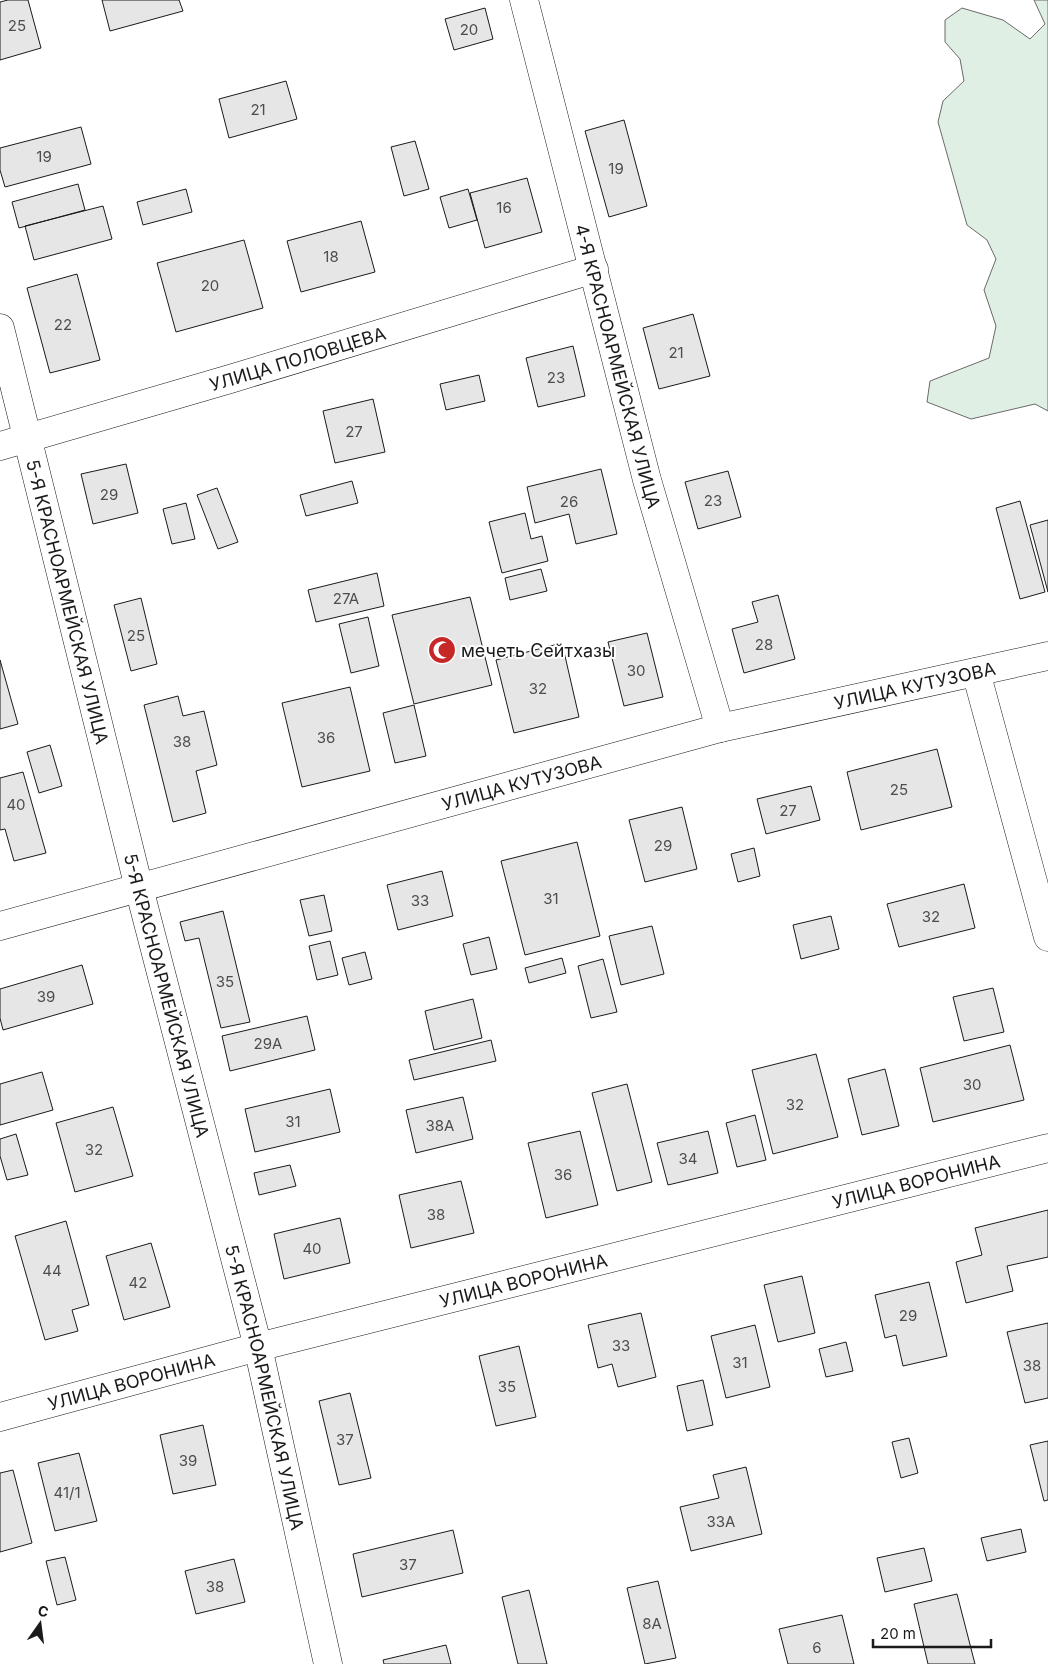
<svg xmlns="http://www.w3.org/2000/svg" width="1048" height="1664" font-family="Inter,sans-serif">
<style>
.green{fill:#e0efe3;stroke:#6a6a6a}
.building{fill:#e6e6e6;stroke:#1a1a1a}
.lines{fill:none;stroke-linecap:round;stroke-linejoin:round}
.minor-casing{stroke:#1a1a1a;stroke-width:29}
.minor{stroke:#fff;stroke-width:28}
.labels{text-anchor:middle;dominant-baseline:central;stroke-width:4;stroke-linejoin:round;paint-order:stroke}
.number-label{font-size:15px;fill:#4d4d4d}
.street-label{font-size:18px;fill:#1a1a1a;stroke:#fff}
.poi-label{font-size:18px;fill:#1a1a1a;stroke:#fff;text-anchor:start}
</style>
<rect width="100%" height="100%" fill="#fff"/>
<path class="green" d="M 1034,0 L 1048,0 L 1048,411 L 1035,404 L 971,419 L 927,402 L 930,381 L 989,358 L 996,326 L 984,290 L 996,259 L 987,240 L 967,225 L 938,122 L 943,101 L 964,81 L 960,59 L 945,42 L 945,20 L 962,8 L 1003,20 L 1030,39 L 1045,24 Z"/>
<path class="building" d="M 8,0 L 28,0 L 41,48 L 0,60 L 0,2 Z
M 102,0 L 179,0 L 183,11 L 110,31 Z
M 485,8 L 493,39 L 454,50 L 445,19 Z
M 286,81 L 297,119 L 229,138 L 219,99 Z
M 624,120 L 647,206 L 609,217 L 585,131 Z
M 81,127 L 91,164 L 5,187 L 0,170 L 0,148 Z
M 415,141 L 429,189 L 404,196 L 391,147 Z
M 527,178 L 542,232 L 485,248 L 470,193 Z
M 78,184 L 85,210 L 19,228 L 12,202 Z
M 186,189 L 192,212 L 143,225 L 137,202 Z
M 468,189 L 477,220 L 449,228 L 440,197 Z
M 103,206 L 112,239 L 34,260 L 25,226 Z
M 361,221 L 375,272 L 301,292 L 287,241 Z
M 244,240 L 263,308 L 176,332 L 157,263 Z
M 77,274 L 100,360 L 50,373 L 27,288 Z
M 693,314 L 710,376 L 659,389 L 643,328 Z
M 573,346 L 585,396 L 538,407 L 526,358 Z
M 479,375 L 485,401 L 446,410 L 440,384 Z
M 373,399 L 385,452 L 335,463 L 323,411 Z
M 126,464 L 138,513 L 93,524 L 81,474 Z
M 601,469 L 617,534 L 576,544 L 569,514 L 535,523 L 527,487 Z
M 728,471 L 741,517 L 698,529 L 685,482 Z
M 352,481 L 358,503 L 306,516 L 300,495 Z
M 217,488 L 238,542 L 218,549 L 197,495 Z
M 1020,501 L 1045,592 L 1020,599 L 996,508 Z
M 186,503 L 195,539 L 172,544 L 163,509 Z
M 525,513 L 531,539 L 542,536 L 548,561 L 502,573 L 489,522 Z
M 1048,520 L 1048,592 L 1030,525 Z
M 541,569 L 547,591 L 510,600 L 505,578 Z
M 377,573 L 384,606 L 316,622 L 308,590 Z
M 778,595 L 795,659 L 744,673 L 732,629 L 758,622 L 752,602 Z
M 470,597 L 492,685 L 414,704 L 392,615 Z
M 141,598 L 157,664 L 131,671 L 114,605 Z
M 368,617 L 379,666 L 351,673 L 339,624 Z
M 647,633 L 663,697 L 624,706 L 608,642 Z
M 562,643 L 579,717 L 514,733 L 496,660 Z
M 0,660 L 18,724 L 0,729 Z
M 350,687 L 370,771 L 302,787 L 282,703 Z
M 178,696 L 183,716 L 204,711 L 217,765 L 196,771 L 206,813 L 173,822 L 144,705 Z
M 414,705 L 426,756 L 395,763 L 383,713 Z
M 50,745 L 62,786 L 39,793 L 27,752 Z
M 937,749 L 952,807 L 861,830 L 847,772 Z
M 23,772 L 46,853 L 14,861 L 5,829 L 0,830 L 0,778 Z
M 811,786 L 820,820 L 766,834 L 757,799 Z
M 682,807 L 697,869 L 645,882 L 629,820 Z
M 577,842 L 600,936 L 525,955 L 501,861 Z
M 754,848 L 760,876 L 738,882 L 731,854 Z
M 442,871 L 453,916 L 398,930 L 387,885 Z
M 964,884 L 975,928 L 899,947 L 887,904 Z
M 324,895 L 332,931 L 309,936 L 300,900 Z
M 223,911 L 250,1022 L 221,1028 L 199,938 L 185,941 L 180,922 Z
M 831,916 L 839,949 L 801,959 L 793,925 Z
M 652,926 L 664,974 L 621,985 L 609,936 Z
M 489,937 L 497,969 L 471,975 L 463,944 Z
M 330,941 L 338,975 L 317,980 L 309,946 Z
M 365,952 L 372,979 L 349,985 L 342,958 Z
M 562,958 L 566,973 L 529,983 L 525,968 Z
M 603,959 L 617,1012 L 591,1018 L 578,966 Z
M 82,965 L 93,1004 L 3,1030 L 0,1018 L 0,989 Z
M 993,988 L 1004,1032 L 964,1041 L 953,997 Z
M 473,999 L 482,1038 L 434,1050 L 425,1011 Z
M 307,1016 L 315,1050 L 230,1071 L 222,1036 Z
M 491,1040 L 496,1061 L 414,1080 L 409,1060 Z
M 1010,1045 L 1024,1100 L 933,1122 L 920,1068 Z
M 816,1054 L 838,1137 L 773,1154 L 752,1070 Z
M 885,1069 L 899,1126 L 862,1135 L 848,1079 Z
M 42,1072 L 53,1110 L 0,1125 L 0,1084 Z
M 627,1084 L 652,1182 L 617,1191 L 592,1093 Z
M 330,1089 L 340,1132 L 255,1152 L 245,1109 Z
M 463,1097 L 473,1139 L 416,1153 L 406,1110 Z
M 113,1107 L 133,1176 L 75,1192 L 56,1123 Z
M 755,1115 L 766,1160 L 737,1167 L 726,1123 Z
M 580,1131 L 598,1205 L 546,1218 L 528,1143 Z
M 708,1131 L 718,1173 L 668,1185 L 657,1143 Z
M 16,1134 L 28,1175 L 7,1180 L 0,1156 L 0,1139 Z
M 290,1165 L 296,1186 L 259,1195 L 254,1173 Z
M 461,1181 L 474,1233 L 411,1248 L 399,1195 Z
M 1048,1210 L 1048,1257 L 1007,1266 L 1013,1291 L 966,1303 L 956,1262 L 982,1255 L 975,1228 Z
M 340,1218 L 350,1263 L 284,1279 L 274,1234 Z
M 66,1221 L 89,1305 L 72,1310 L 78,1331 L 45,1340 L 15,1236 Z
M 151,1243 L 170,1307 L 124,1320 L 106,1256 Z
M 802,1276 L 815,1333 L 778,1342 L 764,1285 Z
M 929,1282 L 947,1356 L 903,1366 L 896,1335 L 885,1338 L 875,1295 Z
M 641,1313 L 656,1377 L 618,1387 L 612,1364 L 598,1368 L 588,1325 Z
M 1048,1323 L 1048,1398 L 1025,1403 L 1007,1332 Z
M 755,1325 L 770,1387 L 726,1398 L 711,1336 Z
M 846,1342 L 853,1371 L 826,1377 L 819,1349 Z
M 519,1346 L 536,1417 L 496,1426 L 479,1356 Z
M 703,1380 L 713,1425 L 687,1431 L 677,1386 Z
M 350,1393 L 371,1478 L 339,1485 L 319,1401 Z
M 203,1425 L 216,1485 L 173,1494 L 160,1435 Z
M 909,1438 L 918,1473 L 901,1478 L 892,1442 Z
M 1048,1441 L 1048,1500 L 1044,1501 L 1030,1445 Z
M 79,1453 L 97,1521 L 55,1531 L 38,1463 Z
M 746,1467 L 762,1534 L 691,1551 L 680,1507 L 719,1498 L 713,1475 Z
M 13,1470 L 32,1543 L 0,1552 L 0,1473 Z
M 1021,1529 L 1026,1552 L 987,1561 L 981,1538 Z
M 453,1530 L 463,1573 L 362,1597 L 353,1554 Z
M 924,1548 L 932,1581 L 885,1592 L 877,1558 Z
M 65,1557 L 76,1600 L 57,1605 L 46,1561 Z
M 234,1559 L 245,1602 L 196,1614 L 185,1571 Z
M 658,1581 L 676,1658 L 645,1664 L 627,1588 Z
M 529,1590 L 547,1664 L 518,1664 L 502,1597 Z
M 957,1594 L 975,1664 L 928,1664 L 914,1604 Z
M 842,1615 L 854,1664 L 788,1664 L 779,1629 Z
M 446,1645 L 451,1664 L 384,1664 L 383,1660 Z"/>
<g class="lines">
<g class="minor-casing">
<g id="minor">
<path id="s1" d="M 524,0 L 647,480 L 720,728"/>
<path id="s2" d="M 0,328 L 139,888 L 258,1347 L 328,1664"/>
<path id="s3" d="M 0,446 L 230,379 L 594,269"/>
<path d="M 976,672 L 1048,937"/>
<path id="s4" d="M 0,926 L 720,728 L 1048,656"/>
<path id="s5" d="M 0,1417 L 258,1347 L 1048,1148"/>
</g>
</g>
<use href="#minor" class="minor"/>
</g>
<defs>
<g id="mosque-disc" transform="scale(1.4375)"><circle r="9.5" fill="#c62828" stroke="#fff"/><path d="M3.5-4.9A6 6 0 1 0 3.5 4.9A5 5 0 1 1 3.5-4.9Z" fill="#fff"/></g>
</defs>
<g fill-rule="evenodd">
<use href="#mosque-disc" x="442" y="650"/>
</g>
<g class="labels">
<g class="number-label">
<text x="17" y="25">25</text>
<text x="469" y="29">20</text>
<text x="258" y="109">21</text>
<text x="44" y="156">19</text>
<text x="616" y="168">19</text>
<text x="504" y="207">16</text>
<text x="331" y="256">18</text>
<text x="210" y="285">20</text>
<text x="63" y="324">22</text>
<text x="676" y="352">21</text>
<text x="556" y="377">23</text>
<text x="354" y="431">27</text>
<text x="109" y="494">29</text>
<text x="713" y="500">23</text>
<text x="569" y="501">26</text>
<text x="346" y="598">27А</text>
<text x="136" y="635">25</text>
<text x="764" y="644">28</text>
<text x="636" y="670">30</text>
<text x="538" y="688">32</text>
<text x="326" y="737">36</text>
<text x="182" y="741">38</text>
<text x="899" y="789">25</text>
<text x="16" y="804">40</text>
<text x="788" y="810">27</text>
<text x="663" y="845">29</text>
<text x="551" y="898">31</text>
<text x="420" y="900">33</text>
<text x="931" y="916">32</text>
<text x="225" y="981">35</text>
<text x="46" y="996">39</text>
<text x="268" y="1043">29А</text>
<text x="972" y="1084">30</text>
<text x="795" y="1104">32</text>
<text x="293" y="1121">31</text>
<text x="440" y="1125">38А</text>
<text x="94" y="1149">32</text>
<text x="688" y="1158">34</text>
<text x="563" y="1174">36</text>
<text x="436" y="1214">38</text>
<text x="312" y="1248">40</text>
<text x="52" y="1270">44</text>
<text x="138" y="1282">42</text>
<text x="908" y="1315">29</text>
<text x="621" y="1345">33</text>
<text x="740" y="1362">31</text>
<text x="1032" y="1365">38</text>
<text x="507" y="1386">35</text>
<text x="345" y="1439">37</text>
<text x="188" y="1460">39</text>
<text x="67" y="1492">41/1</text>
<text x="721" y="1521">33А</text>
<text x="408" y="1564">37</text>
<text x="215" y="1586">38</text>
<text x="652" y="1623">8А</text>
<text x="817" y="1647">6</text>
</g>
<g class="street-label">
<text stroke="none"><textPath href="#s3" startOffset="310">УЛИЦА ПОЛОВЦЕВА</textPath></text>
<text stroke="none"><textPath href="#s1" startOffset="378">4-Я КРАСНОАРМЕЙСКАЯ УЛИЦА</textPath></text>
<text stroke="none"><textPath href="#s2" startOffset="282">5-Я КРАСНОАРМЕЙСКАЯ УЛИЦА</textPath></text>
<text stroke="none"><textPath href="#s4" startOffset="946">УЛИЦА КУТУЗОВА</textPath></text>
<text stroke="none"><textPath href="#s4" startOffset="541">УЛИЦА КУТУЗОВА</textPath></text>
<text stroke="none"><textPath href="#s2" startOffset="688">5-Я КРАСНОАРМЕЙСКАЯ УЛИЦА</textPath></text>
<text stroke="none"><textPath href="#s5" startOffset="946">УЛИЦА ВОРОНИНА</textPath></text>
<text stroke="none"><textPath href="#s5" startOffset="541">УЛИЦА ВОРОНИНА</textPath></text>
<text stroke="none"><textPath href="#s5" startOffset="136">УЛИЦА ВОРОНИНА</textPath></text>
<text stroke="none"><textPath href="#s2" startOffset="1092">5-Я КРАСНОАРМЕЙСКАЯ УЛИЦА</textPath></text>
</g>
<g class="poi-label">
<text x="461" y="650">мечеть Сейтхазы</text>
</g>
</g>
<g transform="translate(40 1624) rotate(14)" stroke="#ffffff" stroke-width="4" paint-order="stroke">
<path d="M0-4L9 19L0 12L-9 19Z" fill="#1a1a1a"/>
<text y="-8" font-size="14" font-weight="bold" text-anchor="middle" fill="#1a1a1a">С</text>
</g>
<path d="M873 1639v8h118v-8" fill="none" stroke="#1a1a1a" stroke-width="2.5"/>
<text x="880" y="1639" font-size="15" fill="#1a1a1a" stroke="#ffffff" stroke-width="4" paint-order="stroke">20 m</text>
</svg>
